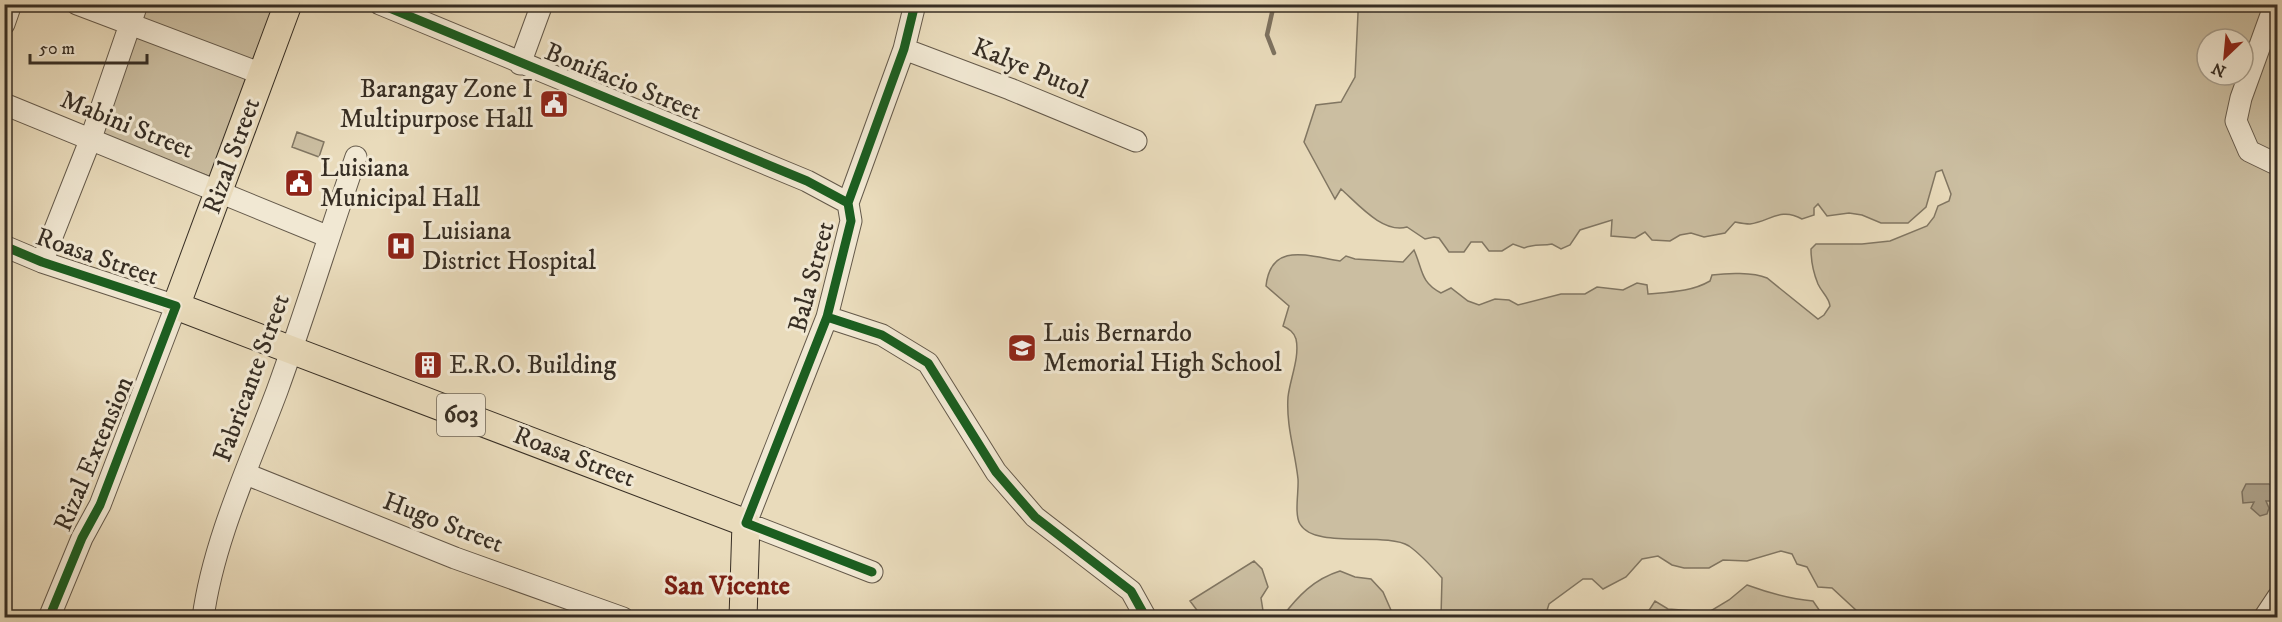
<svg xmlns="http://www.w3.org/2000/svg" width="2282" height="622" font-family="'IM FELL DW Pica',serif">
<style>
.green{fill:#cbbea1;stroke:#817662;stroke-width:1.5;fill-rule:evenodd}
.water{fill:#aca088;stroke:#7d7260;stroke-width:1.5}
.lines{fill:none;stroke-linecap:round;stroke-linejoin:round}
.stream{stroke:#7d7260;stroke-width:4.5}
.minor-casing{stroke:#64594a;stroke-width:23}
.major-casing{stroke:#372e24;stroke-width:29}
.minor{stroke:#f1e8d3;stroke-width:21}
.major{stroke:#e9dbbb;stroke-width:27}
.cycleway-casing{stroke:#f1e8d3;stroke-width:13}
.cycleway{stroke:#1b5e20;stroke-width:9}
.labels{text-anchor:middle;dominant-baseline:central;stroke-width:6;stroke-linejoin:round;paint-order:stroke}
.shield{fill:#f1e8d3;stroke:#6f6658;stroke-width:1.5}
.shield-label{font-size:24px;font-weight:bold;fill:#372e24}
.street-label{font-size:26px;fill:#372e24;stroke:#f1e8d3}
.poi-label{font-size:26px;fill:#372e24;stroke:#f1e8d3;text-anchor:start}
.neighbourhood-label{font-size:27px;font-weight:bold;fill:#7a1f14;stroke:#f1e8d3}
</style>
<rect width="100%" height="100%" fill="#e9dbbb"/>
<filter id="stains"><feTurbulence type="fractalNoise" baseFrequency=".00333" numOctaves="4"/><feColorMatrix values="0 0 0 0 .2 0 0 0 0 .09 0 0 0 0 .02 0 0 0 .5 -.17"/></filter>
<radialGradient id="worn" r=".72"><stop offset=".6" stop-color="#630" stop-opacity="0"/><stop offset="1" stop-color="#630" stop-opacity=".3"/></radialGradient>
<path class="green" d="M 143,5 L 280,5 L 216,179 L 100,133 Z
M 1357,5 L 2277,5 L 2277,584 L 2257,617 L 1860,617 L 1859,613 L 1832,588 L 1818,587 L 1807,567 L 1797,564 L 1792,554 L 1781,551 L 1747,561 L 1723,560 L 1709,568 L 1684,568 L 1672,565 L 1658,556 L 1642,559 L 1626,577 L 1603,589 L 1592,579 L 1583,579 L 1549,604 L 1545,617 L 1441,617 L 1442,578 C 1434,569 1419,553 1409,546 C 1385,531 1315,550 1300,524 C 1294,514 1299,491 1298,479 C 1295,451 1286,426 1288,397 C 1290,379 1300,357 1296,339 C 1294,332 1289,329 1283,326 L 1289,306 L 1266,286 C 1271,240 1311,257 1340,261 L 1346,256 L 1355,259 L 1403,262 L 1414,250 C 1423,270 1420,282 1441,293 L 1451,288 L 1468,301 L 1479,305 L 1495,299 L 1509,300 L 1518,305 L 1561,294 L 1585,294 L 1597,287 L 1623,290 L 1637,283 L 1647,285 L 1648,294 C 1670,292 1691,292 1710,281 L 1712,275 C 1727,273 1753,272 1767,278 L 1818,319 L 1824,315 L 1830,306 C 1829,297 1822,293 1818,284 C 1813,272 1811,262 1811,249 L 1816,244 L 1862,244 L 1890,241 L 1927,226 L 1934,217 L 1938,206 L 1949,201 L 1951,194 L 1942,170 L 1936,172 L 1926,207 L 1908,223 L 1881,223 L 1862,215 L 1849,213 L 1827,216 L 1818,204 L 1814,208 L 1814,215 L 1802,219 C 1781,207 1770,221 1750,224 C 1745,224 1740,223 1735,222 L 1725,233 L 1704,237 L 1691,233 L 1680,235 L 1670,241 L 1652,240 L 1645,232 L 1635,238 L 1611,236 L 1612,220 L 1580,230 L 1570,245 L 1561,249 L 1552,244 C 1542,246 1534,244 1524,248 L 1513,244 L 1502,251 L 1489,251 L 1482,242 L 1471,242 L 1464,252 L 1449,252 L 1439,238 L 1434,237 L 1425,239 L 1407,227 C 1383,234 1358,204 1341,189 L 1335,199 L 1304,142 L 1316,105 L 1341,102 L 1355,77 L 1358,13 ZM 2207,39 L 2243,39 L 2243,75 L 2207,75 Z
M 297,132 L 324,142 L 319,157 L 292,147 Z
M 1254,561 L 1262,569 L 1268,587 L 1261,598 L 1264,617 L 1202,617 L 1190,601 Z
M 1340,571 L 1355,577 L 1371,579 L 1383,592 L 1394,617 L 1282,617 C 1298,596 1314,579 1340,571 Z
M 1747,585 C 1769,593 1790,599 1813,601 L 1824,617 L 1638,617 L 1648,612 L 1655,601 L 1668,609 L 1709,612 L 1729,600 Z"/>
<path class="water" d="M 2246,484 L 2269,484 L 2276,489 L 2276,501 L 2266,501 L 2269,508 L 2267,514 L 2260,516 L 2251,508 L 2254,502 L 2243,503 L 2242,492 Z"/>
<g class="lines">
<path class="stream" d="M 1274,53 L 1267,35 L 1274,4"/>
<g class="minor-casing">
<path id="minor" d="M 77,4 L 262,74
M 380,4 L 807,181 L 848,203
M 2275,4 L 2241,98 L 2236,121 L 2249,151 L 2278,165
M 4,24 L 11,4
M 904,49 L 1010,89 L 1136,141
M 520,64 L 542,4
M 4,104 L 329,237
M 4,246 L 42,262 L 176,306 L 100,505 L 82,538 L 49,618
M 42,262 L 91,138 L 137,4
M 827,317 L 882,335 L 928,363 L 996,472 L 1035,517 L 1131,591 L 1146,618
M 246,474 L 455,558 L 623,618
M 872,572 L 746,523 L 827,317 L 851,221 L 848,203 L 904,49 L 915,4
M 203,618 C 213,542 250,463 277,391 C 305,314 329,235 356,157
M 2264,618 L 2278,597"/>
</g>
<g class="major-casing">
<path id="major" d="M 288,4 L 176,306 L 746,523 L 743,618"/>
</g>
<use href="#minor" class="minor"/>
<use href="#major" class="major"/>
<g class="cycleway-casing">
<path id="cycleway" d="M 380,4 L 807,181 L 848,203
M 4,246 L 42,262 L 176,306 L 100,505 L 82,538 L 49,618
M 827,317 L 882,335 L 928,363 L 996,472 L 1035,517 L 1131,591 L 1146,618
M 872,572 L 746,523 L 827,317 L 851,221 L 848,203 L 904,49 L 915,4"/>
</g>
<use href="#cycleway" class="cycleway"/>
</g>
<defs>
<g id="civic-square" transform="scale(1.5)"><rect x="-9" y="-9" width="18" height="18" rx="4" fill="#8f2418" stroke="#f1e8d3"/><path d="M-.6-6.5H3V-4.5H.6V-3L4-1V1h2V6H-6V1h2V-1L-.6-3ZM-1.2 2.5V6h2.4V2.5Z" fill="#fff"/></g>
<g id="hospital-square" transform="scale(1.5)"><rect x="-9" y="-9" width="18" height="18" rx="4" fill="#8f2418" stroke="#f1e8d3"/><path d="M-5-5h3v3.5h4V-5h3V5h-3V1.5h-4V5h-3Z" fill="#fff"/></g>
<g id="school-square" transform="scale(1.5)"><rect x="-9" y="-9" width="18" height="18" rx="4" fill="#8f2418" stroke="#f1e8d3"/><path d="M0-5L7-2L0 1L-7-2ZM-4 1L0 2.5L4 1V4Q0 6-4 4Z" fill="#fff"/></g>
<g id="building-square" transform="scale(1.5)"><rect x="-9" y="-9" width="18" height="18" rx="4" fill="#8f2418" stroke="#f1e8d3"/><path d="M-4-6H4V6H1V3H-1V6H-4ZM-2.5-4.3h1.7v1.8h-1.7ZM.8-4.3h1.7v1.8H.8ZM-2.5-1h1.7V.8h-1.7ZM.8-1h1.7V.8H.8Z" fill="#fff"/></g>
</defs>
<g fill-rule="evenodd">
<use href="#civic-square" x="554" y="104"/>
<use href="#civic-square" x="299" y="183"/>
<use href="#hospital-square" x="401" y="246"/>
<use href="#school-square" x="1022" y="348"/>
<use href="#building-square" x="428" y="365"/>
</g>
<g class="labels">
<rect class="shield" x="437" y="394" width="48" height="42" rx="4.5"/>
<g class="shield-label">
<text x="461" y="415">603</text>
</g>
<g class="street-label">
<text transform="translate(1030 69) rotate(22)">Kalye Putol</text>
<text transform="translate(623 82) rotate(22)">Bonifacio Street</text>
<text transform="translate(127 125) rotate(22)">Mabini Street</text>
<text transform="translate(232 156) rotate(-70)">Rizal Street</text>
<text transform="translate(97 257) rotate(19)">Roasa Street</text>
<text transform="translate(812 277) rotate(-75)">Bala Street</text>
<text transform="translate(252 378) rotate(-70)">Fabricante Street</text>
<text transform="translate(94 454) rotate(-67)">Rizal Extension</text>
<text transform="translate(574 457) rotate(21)">Roasa Street</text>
<text transform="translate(443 523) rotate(21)">Hugo Street</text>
</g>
<g class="poi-label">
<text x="533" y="89" text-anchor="end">Barangay Zone I<tspan x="533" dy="30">Multipurpose Hall</tspan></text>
<text x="320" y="168">Luisiana<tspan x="320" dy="30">Municipal Hall</tspan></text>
<text x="422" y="231">Luisiana<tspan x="422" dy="30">District Hospital</tspan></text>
<text x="1043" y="333">Luis Bernardo<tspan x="1043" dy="30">Memorial High School</tspan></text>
<text x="449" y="365">E.R.O. Building</text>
</g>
<g class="neighbourhood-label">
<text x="727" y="586">San Vicente</text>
</g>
</g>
<rect width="2282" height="622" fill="none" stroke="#e9dbbb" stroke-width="24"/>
<rect x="6" y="6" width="2270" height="610" fill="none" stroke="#372e24" stroke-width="3"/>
<rect x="12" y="12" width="2258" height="598" fill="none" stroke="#372e24" stroke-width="1.5"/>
<g transform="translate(2225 57) rotate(206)"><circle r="28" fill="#f1e8d3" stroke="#a79e8d" stroke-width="1.5"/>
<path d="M0-4.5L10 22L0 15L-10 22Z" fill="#8f2418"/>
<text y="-9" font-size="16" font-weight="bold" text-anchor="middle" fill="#372e24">N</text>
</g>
<path d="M30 54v9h117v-9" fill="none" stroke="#372e24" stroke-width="3"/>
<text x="39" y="54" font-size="18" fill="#372e24" stroke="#f1e8d3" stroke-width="4.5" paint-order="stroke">50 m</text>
<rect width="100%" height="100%" filter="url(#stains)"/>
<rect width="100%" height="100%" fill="url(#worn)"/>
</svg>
